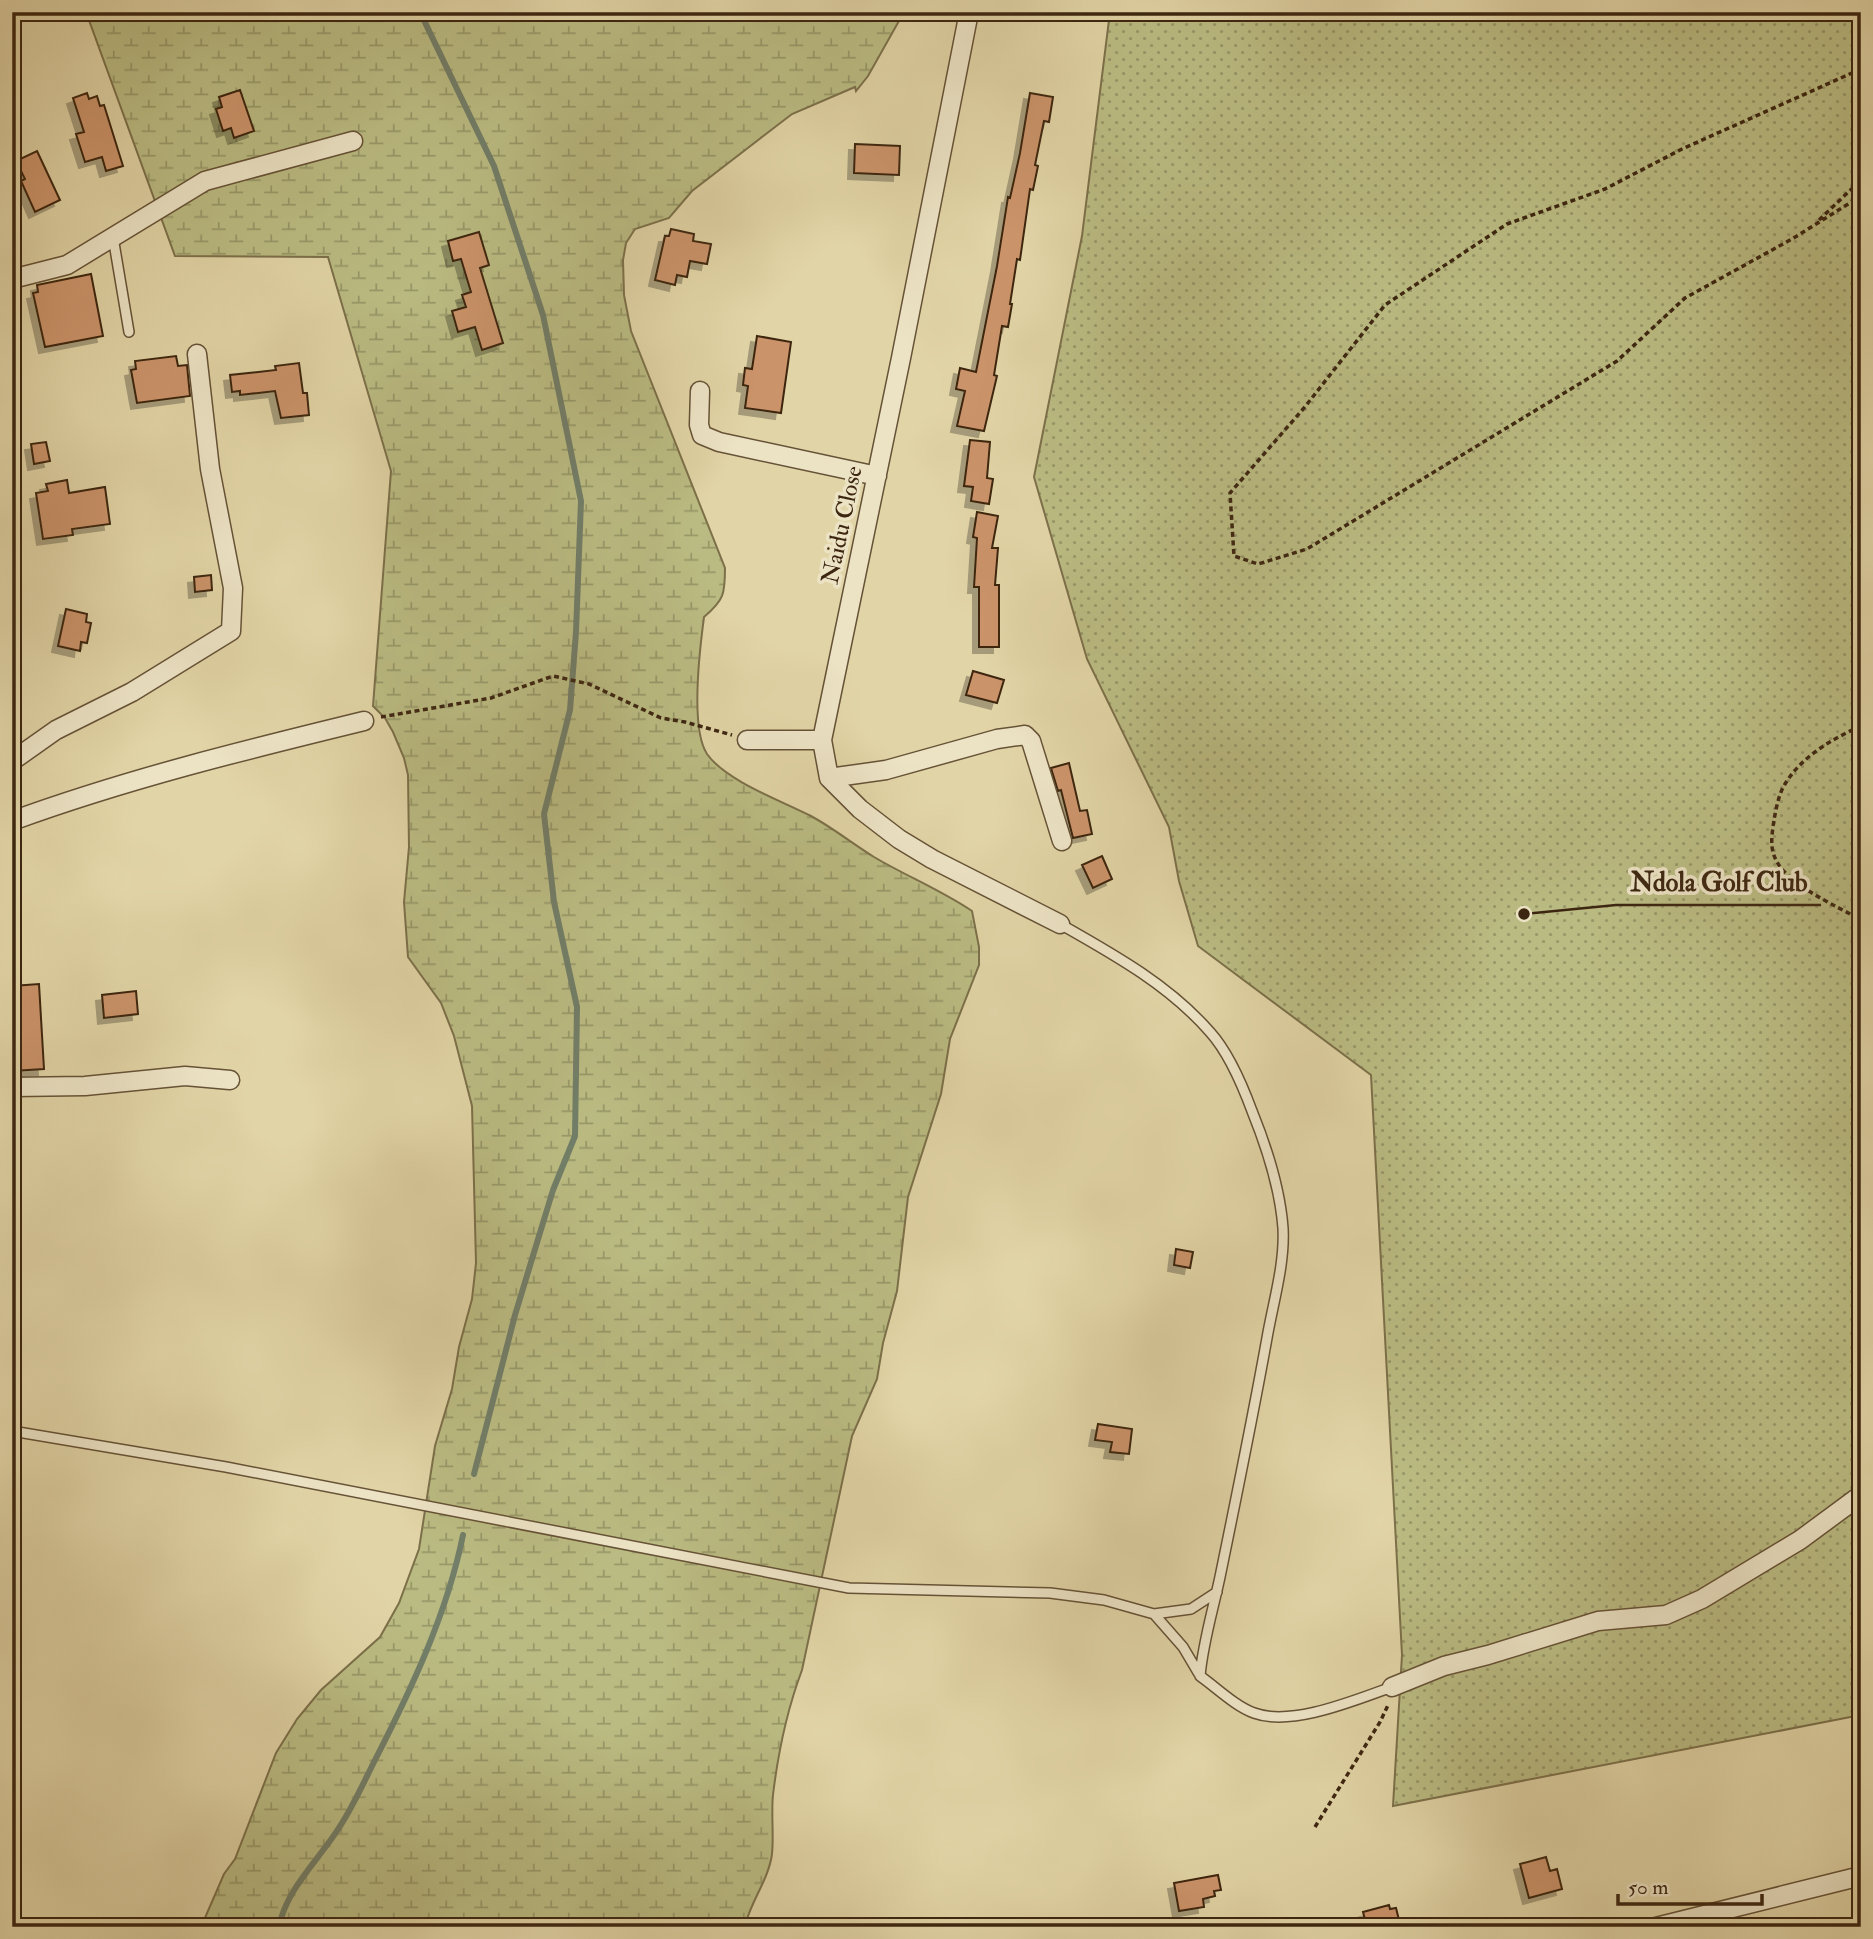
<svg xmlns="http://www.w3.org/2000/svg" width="1873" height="1939" font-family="'IM FELL Double Pica',serif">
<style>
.grass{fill:url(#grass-dots);stroke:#7c704a;stroke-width:2}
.wetland{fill:url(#wetland-marsh);stroke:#7c704a;stroke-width:2}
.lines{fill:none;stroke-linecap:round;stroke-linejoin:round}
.stream{stroke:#727e68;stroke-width:6}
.building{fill:#cb936a;stroke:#3d2611;stroke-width:2;filter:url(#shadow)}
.service-casing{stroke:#665236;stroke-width:12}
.minor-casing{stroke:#665236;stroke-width:21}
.path{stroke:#3d2611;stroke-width:3.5;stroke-dasharray:5 3.5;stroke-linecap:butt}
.service{stroke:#ece3c5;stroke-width:9}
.minor{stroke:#ece3c5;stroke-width:18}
.labels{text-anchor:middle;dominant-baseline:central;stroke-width:7;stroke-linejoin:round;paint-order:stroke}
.street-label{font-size:24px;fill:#3d2611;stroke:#ece3c5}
.leader{fill:none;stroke:#3d2611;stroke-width:2.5}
.callout-dot{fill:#3d2611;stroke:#ece3c5;stroke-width:2.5}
.callout-label{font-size:26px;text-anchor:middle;font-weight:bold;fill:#3d2611;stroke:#ece3c5;stroke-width:7;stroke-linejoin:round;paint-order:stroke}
</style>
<defs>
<pattern id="grass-dots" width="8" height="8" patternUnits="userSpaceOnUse" patternTransform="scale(1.75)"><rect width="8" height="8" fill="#babb82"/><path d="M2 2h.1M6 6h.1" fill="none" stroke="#989869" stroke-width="1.8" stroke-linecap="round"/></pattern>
<pattern id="wetland-marsh" width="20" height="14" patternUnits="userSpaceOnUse" patternTransform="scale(1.75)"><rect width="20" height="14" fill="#babb82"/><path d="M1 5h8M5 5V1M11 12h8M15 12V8" fill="none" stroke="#989869"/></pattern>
<filter id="shadow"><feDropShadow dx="-6" dy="6" stdDeviation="0" flood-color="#0004"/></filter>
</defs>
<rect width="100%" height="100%" fill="#e1d4a6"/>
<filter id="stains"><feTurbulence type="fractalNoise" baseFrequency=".00286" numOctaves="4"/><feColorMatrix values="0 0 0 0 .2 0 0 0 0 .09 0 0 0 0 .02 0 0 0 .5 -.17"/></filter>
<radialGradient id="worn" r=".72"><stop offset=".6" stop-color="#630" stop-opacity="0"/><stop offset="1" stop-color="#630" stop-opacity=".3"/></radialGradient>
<path class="grass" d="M 1110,12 L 1861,12 L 1861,1715 L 1393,1806 L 1402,1655 L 1371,1075 L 1198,946 L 1179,881 L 1169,827 L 1087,659 L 1034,477 L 1082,236 Z"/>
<path class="wetland" d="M 86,12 L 904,12 L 868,76 L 856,91 L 855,87 L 792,114 L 692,191 L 669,218 L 635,229 L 626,243 L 623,260 L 624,295 L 631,331 L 725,568 C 725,594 724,600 704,617 C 700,647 690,728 707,754 C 726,781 782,801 811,816 C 833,828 853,844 874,857 C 906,876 941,890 972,911 L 979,947 L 979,965 L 950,1039 L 941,1094 L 908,1197 L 897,1291 L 883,1343 L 877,1379 L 852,1436 L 802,1670 C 787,1710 778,1753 773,1795 C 771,1815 774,1835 772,1854 C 769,1877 754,1897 747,1919 L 735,1927 L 201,1927 L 224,1874 L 235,1859 L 276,1753 L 297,1719 L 321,1690 L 380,1637 L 399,1603 L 419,1549 L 435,1446 L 452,1389 L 459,1347 L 472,1299 L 476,1263 L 472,1106 L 454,1036 L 441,1003 L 408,957 L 404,902 L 409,847 L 408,775 L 404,758 L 393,732 L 385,718 L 373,706 L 391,471 L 328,257 L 175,256 Z"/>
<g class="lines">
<path class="stream" d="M 420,12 L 494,166 L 543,315 L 581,501 L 576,632 L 570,710 L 544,814 L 554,902 L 577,1007 L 575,1136 L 553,1190 L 515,1315 L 474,1474
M 279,1927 C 286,1888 322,1857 342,1823 C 354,1804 364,1782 374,1762 C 411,1690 447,1614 463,1535"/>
</g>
<path class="building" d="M 240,90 L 254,131 L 234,138 L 231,128 L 223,131 L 216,109 L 222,107 L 219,97 Z
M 87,93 L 89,99 L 97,96 L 100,106 L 104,105 L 123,166 L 106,171 L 102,157 L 85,162 L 76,134 L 84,132 L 73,98 Z
M 1030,93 L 1053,97 L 1049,122 L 1044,121 L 1035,165 L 1038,166 L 1033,190 L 1030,189 L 1020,260 L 1017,259 L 1010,304 L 1012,304 L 1008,327 L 1002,326 L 994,375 L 997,376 L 984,431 L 957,426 L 965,391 L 956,389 L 960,368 L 976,372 L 997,266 L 1008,197 L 1010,198 L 1020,153 Z
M 855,144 L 900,146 L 899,175 L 854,173 Z
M 37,151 L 60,200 L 35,212 L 21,181 L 25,179 L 16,161 Z
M 671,229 L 694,234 L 693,241 L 711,244 L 707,264 L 690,261 L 687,277 L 677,275 L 675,285 L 655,280 L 665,236 L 669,236 Z
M 479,232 L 489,265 L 480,268 L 503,343 L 482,350 L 475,327 L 458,332 L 452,311 L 466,307 L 462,295 L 471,292 L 461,259 L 453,261 L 448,241 Z
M 91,274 L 103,336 L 45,347 L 33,293 L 38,292 L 37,285 Z
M 757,336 L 791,342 L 781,413 L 745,408 L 748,386 L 743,385 L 745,368 L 752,369 Z
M 176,356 L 178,366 L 187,365 L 190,396 L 137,403 L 131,370 L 136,369 L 135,361 Z
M 299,363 L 303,393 L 307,393 L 309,415 L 281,418 L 275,391 L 240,395 L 240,391 L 232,392 L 230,375 L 276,370 L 275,366 Z
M 970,440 L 990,442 L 987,478 L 993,479 L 989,504 L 971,501 L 973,487 L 964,486 Z
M 46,442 L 50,461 L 34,464 L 31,444 Z
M 67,480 L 69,493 L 105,487 L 110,524 L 72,529 L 73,535 L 43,539 L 36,493 L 48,491 L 46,484 Z
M 977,512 L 998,516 L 992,548 L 998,548 L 995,585 L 999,585 L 999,647 L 979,647 L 979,587 L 974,587 L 977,538 L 973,537 Z
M 211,575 L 212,590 L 195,592 L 194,577 Z
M 66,609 L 87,614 L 86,622 L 91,623 L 87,643 L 81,642 L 80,651 L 58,646 Z
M 973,671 L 1004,680 L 997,703 L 966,695 Z
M 1069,763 L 1080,811 L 1087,810 L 1092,834 L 1073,838 L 1061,790 L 1058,791 L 1051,768 Z
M 1102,856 L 1112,879 L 1093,888 L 1082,865 Z
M 39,984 L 44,1069 L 12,1071 L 12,986 Z
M 136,991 L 138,1014 L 104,1018 L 102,995 Z
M 1176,1249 L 1193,1252 L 1190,1268 L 1174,1265 Z
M 1098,1424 L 1132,1429 L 1129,1454 L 1110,1452 L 1112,1442 L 1095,1440 Z
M 1546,1857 L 1550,1871 L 1557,1869 L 1562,1889 L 1529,1898 L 1520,1864 Z
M 1218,1875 L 1221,1890 L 1214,1891 L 1215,1896 L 1203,1899 L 1204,1907 L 1179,1911 L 1174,1883 Z
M 1389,1905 L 1390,1909 L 1396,1908 L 1400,1924 L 1390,1927 L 1367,1927 L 1363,1912 Z"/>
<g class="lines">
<g class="service-casing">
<path id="service" d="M 113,237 L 129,332
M 1060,924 C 1113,954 1169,985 1210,1032 C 1229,1053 1242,1084 1252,1111 C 1267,1148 1280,1188 1283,1228 C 1285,1264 1273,1303 1267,1338 C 1253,1416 1237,1494 1221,1572 C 1214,1607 1203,1641 1200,1676 C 1217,1688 1235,1706 1254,1713 C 1292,1727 1355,1700 1392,1687
M 12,1431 L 226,1467 L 849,1588 L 1050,1593 L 1104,1600 L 1154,1614 L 1191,1609 L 1217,1592
M 1154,1614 L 1183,1647 L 1199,1674"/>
</g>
<g class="minor-casing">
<path id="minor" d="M 969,12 L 901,358 L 822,740 L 829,778 L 860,809 L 899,839 L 932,859 L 1060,924
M 12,279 L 67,265 L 205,181 L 353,141
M 700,391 L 699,425 L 702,435 L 719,442 L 877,476
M 747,740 L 822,740
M 12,761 L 56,730 L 132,692 L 231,631 L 233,588 L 210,469 L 197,354
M 829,778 L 886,770 L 997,739 L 1025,735 L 1031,741 L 1062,841
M 12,821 C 127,779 245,750 364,721
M 12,1087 L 85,1086 L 185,1076 L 230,1080
M 1392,1687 L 1444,1666 L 1488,1655 L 1598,1621 L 1666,1615 L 1702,1599 L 1800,1540 L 1861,1495
M 1656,1927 L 1861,1876"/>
</g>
<path class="path" d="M 1861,69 L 1682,149 L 1605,189 L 1507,224 L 1385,305 L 1304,408 L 1230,493 L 1234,556 L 1258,564 L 1307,549 L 1617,361 L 1685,298 L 1792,239 L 1861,196
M 1819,220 L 1861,180
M 381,717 L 491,698 L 553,676 L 589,684 L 661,718 L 685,722 L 732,735
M 1861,726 C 1832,739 1802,756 1785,784 C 1779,793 1776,809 1774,820 C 1772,835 1769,848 1777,862 C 1790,886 1837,906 1861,920
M 1315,1827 L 1380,1722 L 1389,1703"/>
<use href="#service" class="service"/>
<use href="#minor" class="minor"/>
</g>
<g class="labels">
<g class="street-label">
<text transform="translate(842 525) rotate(-78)">Naidu Close</text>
</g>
</g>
<path class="leader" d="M1524 914L1616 905H1821"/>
<circle class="callout-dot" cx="1524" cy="914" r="7"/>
<g class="callout-label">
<text x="1719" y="891">Ndola Golf Club</text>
</g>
<rect width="1873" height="1939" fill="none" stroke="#e1d4a6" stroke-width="42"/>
<rect x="14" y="14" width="1845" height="1911" fill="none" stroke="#3d2611" stroke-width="3.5"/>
<rect x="21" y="21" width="1831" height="1897" fill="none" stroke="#3d2611" stroke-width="2"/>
<path d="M1618 1894v10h144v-10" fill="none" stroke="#3d2611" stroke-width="3.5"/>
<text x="1628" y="1894" font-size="21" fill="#3d2611" stroke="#ece3c5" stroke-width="5" paint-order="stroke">50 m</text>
<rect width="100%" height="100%" filter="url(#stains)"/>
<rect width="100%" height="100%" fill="url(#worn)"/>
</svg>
